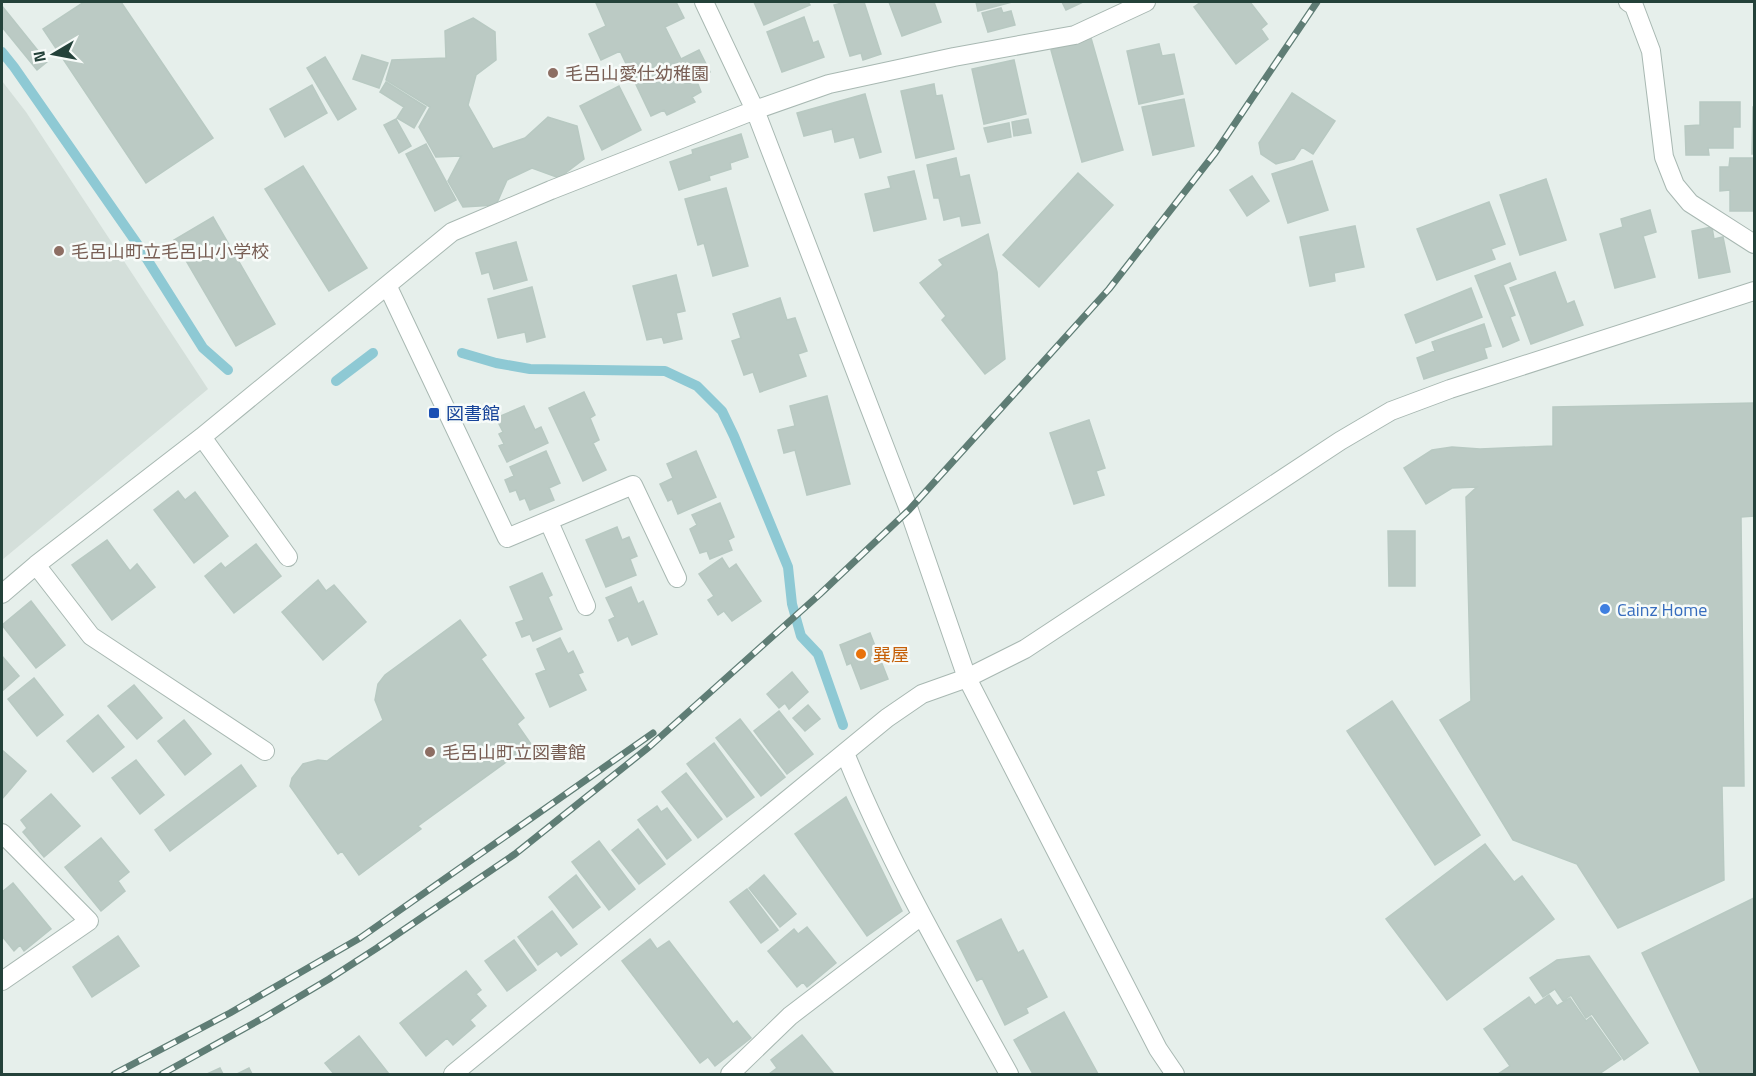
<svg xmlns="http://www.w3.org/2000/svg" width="1756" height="1076" font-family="'Titillium Web','Noto Sans JP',sans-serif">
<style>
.built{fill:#d4dfda}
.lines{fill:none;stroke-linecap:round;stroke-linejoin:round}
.stream{stroke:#8ec9d4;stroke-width:10}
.building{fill:#bbcac4;stroke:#b8c9c2;stroke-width:1.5}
.minor-casing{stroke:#a8b8b2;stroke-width:20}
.minor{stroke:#fff;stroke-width:18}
.rail-casing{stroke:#5f7d75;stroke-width:7}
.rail{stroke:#f7fbf9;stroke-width:4.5;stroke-dasharray:14;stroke-linecap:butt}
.education-dot{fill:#8d6e63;stroke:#f7fbf9;stroke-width:2}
.transit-dot{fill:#1a4fb4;stroke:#f7fbf9;stroke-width:2}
.shop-dot{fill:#3f7fe0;stroke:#f7fbf9;stroke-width:2}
.food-dot{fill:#e8710a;stroke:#f7fbf9;stroke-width:2}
.labels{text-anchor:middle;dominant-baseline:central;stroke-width:5;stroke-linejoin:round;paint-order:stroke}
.education-label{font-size:18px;fill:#785e54;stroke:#f7fbf9;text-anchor:start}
.transit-label{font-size:18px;fill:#164399;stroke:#f7fbf9;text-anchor:start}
.shop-label{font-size:18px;fill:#366cbe;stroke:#f7fbf9;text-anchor:start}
.food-label{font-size:18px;fill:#c56008;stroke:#f7fbf9;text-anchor:start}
</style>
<rect width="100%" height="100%" fill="#e6efeb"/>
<path class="built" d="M 2,81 L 26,112 L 208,389 L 2,560 Z"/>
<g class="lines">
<path class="stream" d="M 2,52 L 14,67 L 138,245 L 203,348 L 228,370
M 462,353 L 496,363 L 530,369 L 665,371 L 697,386 L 722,411 L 734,436 L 788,567 L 792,604 L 801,636 L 818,654 L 843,725
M 336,381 L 373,353"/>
</g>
<path class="building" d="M 84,2 L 121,2 L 213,138 L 146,183 L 43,29 Z
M 599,2 L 676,2 L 684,18 L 665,27 L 681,59 L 699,50 L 710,72 L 696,79 L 701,92 L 692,97 L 695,102 L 667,115 L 664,110 L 651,116 L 620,51 L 601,60 L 589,34 L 606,26 L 596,3 Z
M 754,2 L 808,2 L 810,5 L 764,25 Z
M 846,2 L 864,2 L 881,54 L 863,60 L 861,53 L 850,56 L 834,5 Z
M 889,2 L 934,2 L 941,22 L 902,36 Z
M 976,2 L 1012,2 L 978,11 Z
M 1062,2 L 1083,2 L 1066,10 Z
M 1201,2 L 1250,2 L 1267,24 L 1261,29 L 1268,39 L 1236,64 L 1194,7 Z
M 2,6 L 47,62 L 37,70 L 2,27 Z
M 1001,8 L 1003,13 L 1011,11 L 1015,25 L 988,32 L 982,13 Z
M 804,17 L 813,43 L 818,41 L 824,57 L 782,72 L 767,32 Z
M 473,18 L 495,32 L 496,60 L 476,75 L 468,105 L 493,149 L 525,138 L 548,117 L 577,126 L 584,159 L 559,178 L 532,168 L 507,180 L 496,205 L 463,207 L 448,181 L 461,156 L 436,157 L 419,127 L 430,107 L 386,80 L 392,60 L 446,58 L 445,31 Z
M 1091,38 L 1123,150 L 1082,162 L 1051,50 Z
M 1159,44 L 1162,56 L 1174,54 L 1183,94 L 1139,104 L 1127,51 Z
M 362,55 L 388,63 L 379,88 L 353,79 Z
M 325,57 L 356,109 L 338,120 L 307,68 Z
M 1014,60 L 1026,114 L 984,124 L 972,69 Z
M 386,82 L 426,107 L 414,128 L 397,118 L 404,107 L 380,92 Z
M 934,84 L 936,96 L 942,95 L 954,149 L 916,158 L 901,91 Z
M 312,85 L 327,113 L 285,137 L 270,109 Z
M 619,86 L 641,130 L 602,150 L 580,106 Z
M 1292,93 L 1335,121 L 1313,154 L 1302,147 L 1294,159 L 1276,164 L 1261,154 L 1259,143 Z
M 865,94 L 881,152 L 860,158 L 854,137 L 835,142 L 832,129 L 804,136 L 797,113 Z
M 1184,99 L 1194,146 L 1153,155 L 1142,107 Z
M 1700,102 L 1740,102 L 1740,127 L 1733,127 L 1733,148 L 1708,148 L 1709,155 L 1686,155 L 1685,126 L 1700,125 Z
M 1753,107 L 1754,107 L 1754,154 L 1752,154 Z
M 396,119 L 411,146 L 399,153 L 384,125 Z
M 1028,119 L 1031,133 L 1014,136 L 1012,122 Z
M 1009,123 L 1011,137 L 988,142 L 984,128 Z
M 741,134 L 748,157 L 730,163 L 731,169 L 709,176 L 710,180 L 679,190 L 670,162 L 693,154 L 692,150 Z
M 426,144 L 456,200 L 435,211 L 406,154 Z
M 956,158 L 960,177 L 969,175 L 980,223 L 962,226 L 960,216 L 944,220 L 939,198 L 934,198 L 927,165 Z
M 1730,158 L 1754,158 L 1754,211 L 1730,211 L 1730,190 L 1720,191 L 1720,167 L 1729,167 Z
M 1312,161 L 1328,210 L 1288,223 L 1272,174 Z
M 303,166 L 367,268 L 329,291 L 265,189 Z
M 914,171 L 926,219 L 874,231 L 865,194 L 891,188 L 888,177 Z
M 1078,173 L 1113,205 L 1039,287 L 1003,255 Z
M 1252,176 L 1269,201 L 1247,216 L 1230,190 Z
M 1546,179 L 1566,240 L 1520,255 L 1500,195 Z
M 726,188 L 748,266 L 713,276 L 704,243 L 698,245 L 685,199 Z
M 1489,202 L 1505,244 L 1491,249 L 1495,259 L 1437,280 L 1417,229 Z
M 1650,210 L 1656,232 L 1643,236 L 1655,277 L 1615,288 L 1600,234 L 1623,227 L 1621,219 Z
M 213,217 L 275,324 L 236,346 L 174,240 Z
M 1355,226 L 1364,267 L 1334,273 L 1335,281 L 1310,286 L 1300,237 Z
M 1712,227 L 1714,239 L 1723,237 L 1730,272 L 1699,278 L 1692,231 Z
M 988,234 L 997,272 L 1005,359 L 985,374 L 942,320 L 946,316 L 920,283 L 943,265 L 939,260 Z
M 516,242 L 527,280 L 494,289 L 489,272 L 482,274 L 476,253 Z
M 1510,263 L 1516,279 L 1503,285 L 1515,315 L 1510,317 L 1519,340 L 1503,347 L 1475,276 Z
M 1555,272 L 1567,304 L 1574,301 L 1583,325 L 1531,344 L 1510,288 Z
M 676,275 L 685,311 L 676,313 L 682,339 L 664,343 L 662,337 L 647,340 L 633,286 Z
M 532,287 L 545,337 L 527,342 L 525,332 L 498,338 L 488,299 Z
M 1471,288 L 1482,317 L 1416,343 L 1405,315 Z
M 780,298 L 787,320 L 795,318 L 807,351 L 798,354 L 806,376 L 760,392 L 753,372 L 744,375 L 732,341 L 741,338 L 733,314 Z
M 1484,324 L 1491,346 L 1484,348 L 1487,358 L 1424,379 L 1417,358 L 1435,351 L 1432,342 Z
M 584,392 L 595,415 L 590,418 L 599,440 L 593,443 L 606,470 L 583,481 L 549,408 Z
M 827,396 L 850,484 L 807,495 L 795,450 L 784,453 L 778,430 L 795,426 L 790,406 Z
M 1754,403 L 1754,516 L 1741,517 L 1744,786 L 1722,786 L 1724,880 L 1618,928 L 1577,864 L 1513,840 L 1440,720 L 1471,701 L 1466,497 L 1477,487 L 1452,488 L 1426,504 L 1404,468 L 1432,450 L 1452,447 L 1480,449 L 1553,446 L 1553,407 Z
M 524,406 L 535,430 L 541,427 L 548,443 L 507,462 L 499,446 L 504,444 L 499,434 L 503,432 L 496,418 Z
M 1089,420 L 1105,468 L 1096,471 L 1104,495 L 1074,504 L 1050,433 Z
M 546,451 L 560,483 L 549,488 L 554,500 L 530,510 L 525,498 L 520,500 L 516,490 L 510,492 L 505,480 L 514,476 L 510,467 Z
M 696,451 L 716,497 L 678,514 L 672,499 L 668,501 L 660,484 L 673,478 L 667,464 Z
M 178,491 L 185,500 L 195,492 L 228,536 L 194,563 L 154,510 Z
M 720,503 L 734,537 L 728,540 L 732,550 L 710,559 L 707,551 L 700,553 L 690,529 L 697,525 L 692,515 Z
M 617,527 L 622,540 L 629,537 L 637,556 L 630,559 L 636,575 L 606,587 L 586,540 Z
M 1388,531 L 1415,531 L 1415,586 L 1389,586 Z
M 107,540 L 130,571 L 137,564 L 155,587 L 112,620 L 72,565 Z
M 256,544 L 281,576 L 234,613 L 205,576 L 221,563 L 225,568 Z
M 722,558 L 729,569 L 736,564 L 761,601 L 732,621 L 724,611 L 718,615 L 708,600 L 714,596 L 699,574 Z
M 542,573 L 552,595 L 548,597 L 562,629 L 533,641 L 530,634 L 522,637 L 516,623 L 524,620 L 510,587 Z
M 318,580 L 326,591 L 334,585 L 366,622 L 323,660 L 282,612 Z
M 631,587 L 638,604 L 643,601 L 657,634 L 632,645 L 628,636 L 618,641 L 609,620 L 615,617 L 606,598 Z
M 31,601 L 65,645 L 36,668 L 2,625 Z
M 460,620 L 486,655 L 481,659 L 524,718 L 517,724 L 531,744 L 418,826 L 421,829 L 359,875 L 342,851 L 338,854 L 290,786 L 292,778 L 303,764 L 318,760 L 327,761 L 383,720 L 375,700 L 378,684 L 385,675 Z
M 870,633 L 888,679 L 861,689 L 851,663 L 847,665 L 840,645 Z
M 560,638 L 568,654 L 573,651 L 583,672 L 578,674 L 586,690 L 550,707 L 536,674 L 546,670 L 537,649 Z
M 2,656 L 19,676 L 2,691 Z
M 792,672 L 808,692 L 789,709 L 785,703 L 779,708 L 767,694 Z
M 34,678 L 63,715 L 37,736 L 8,699 Z
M 134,685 L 162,718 L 137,739 L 108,706 Z
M 1392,701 L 1480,835 L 1435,865 L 1347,731 Z
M 808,705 L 820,719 L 805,731 L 793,718 Z
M 779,711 L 813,754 L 787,774 L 754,731 Z
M 98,715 L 124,747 L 93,772 L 67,741 Z
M 740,719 L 785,777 L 761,796 L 716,738 Z
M 184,720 L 211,754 L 185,775 L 158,741 Z
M 714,743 L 754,797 L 727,817 L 687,764 Z
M 2,750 L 26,771 L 2,799 Z
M 136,760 L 164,795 L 140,814 L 112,778 Z
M 241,765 L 256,786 L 170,851 L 155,830 Z
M 686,773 L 722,819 L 698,838 L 662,792 Z
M 51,794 L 80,826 L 44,857 L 23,832 L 27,828 L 21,820 Z
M 846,797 L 902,911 L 867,936 L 795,834 Z
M 657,806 L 661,812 L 667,808 L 691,840 L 667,859 L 638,820 Z
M 638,829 L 665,864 L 639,884 L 612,850 Z
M 101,838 L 129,872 L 118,881 L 125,891 L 101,911 L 65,867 Z
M 599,841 L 635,889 L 609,910 L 572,862 Z
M 1485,844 L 1514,882 L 1522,876 L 1554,919 L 1447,1000 L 1386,919 Z
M 576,875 L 600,907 L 573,928 L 549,897 Z
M 764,875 L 796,914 L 780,927 L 749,888 Z
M 13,883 L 51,929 L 24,951 L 20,945 L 14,951 L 2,936 L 2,892 Z
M 747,889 L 778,930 L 761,943 L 730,902 Z
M 1754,898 L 1754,1074 L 1701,1074 L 1642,953 Z
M 552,911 L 577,944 L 561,956 L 557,951 L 538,965 L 518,937 Z
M 1001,919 L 1018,953 L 1023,950 L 1047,997 L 1026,1008 L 1028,1013 L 1005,1025 L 982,978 L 977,981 L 957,941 Z
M 807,927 L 836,963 L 807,987 L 803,982 L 797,987 L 768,951 L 794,929 L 798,934 Z
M 118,936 L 139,966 L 92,997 L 73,967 Z
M 650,939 L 657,949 L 669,941 L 733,1024 L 737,1021 L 751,1038 L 715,1066 L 708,1057 L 700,1063 L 622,961 Z
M 514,940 L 536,970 L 507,991 L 485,961 Z
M 1589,956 L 1648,1043 L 1624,1060 L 1592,1014 L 1586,1018 L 1571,995 L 1563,1001 L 1555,989 L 1543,997 L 1530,978 L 1557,960 Z
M 466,971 L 481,990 L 476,994 L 486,1006 L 470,1020 L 475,1026 L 453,1045 L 447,1038 L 426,1056 L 400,1023 Z
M 1549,995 L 1557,1006 L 1570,998 L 1586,1021 L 1591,1017 L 1621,1059 L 1599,1074 L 1498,1074 L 1510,1066 L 1484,1029 L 1529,997 L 1535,1005 Z
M 1064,1012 L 1098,1074 L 1033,1074 L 1014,1040 Z
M 802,1035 L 834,1074 L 769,1074 L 777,1068 L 771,1060 Z
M 359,1036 L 389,1074 L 334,1074 L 325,1063 Z
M 220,1068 L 223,1074 L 207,1074 Z
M 249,1068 L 252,1074 L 237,1074 Z"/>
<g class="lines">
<g class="minor-casing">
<path id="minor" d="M 704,2 L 755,110 L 909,510 L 967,678 L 1158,1049 L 1175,1074
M 1628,2 L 1634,6 L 1651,51 L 1664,157 L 1675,185 L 1690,203 L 1754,244
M 388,287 L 507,538 L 633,485 L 677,578
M 202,437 L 288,557
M 549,522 L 586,606
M 36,565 L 91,636 L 265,751
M 2,594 L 36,565 L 202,437 L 452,232 L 551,190 L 755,110 L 829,84 L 954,57 L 1075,35 L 1146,2
M 845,753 C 890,865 951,969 1009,1074
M 2,833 L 89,921 L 2,981
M 453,1074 L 887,718 L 922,694 L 967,678 L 1025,649 L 1340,441 L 1391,411 L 1450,389 L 1754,291
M 730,1074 L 790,1016 L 921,916"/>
</g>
<use href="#minor" class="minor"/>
<g class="rail-casing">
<path id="rail" d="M 114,1074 L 230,1013 L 360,938 L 653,733
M 162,1074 L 265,1017 L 329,979 L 377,948 L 515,854 L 649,747 L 820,594 L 909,510 L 1109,289 L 1215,153 L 1317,2"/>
</g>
<use href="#rail" class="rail"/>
</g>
<g class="education-dot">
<circle cx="553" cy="73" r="6"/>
<circle cx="59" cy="251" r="6"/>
<circle cx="430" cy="752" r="6"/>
</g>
<rect class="transit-dot" x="428" y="407" width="12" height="12" rx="3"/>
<circle class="shop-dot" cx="1605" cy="609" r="6"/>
<circle class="food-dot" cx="861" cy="654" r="6"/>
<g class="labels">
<g class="education-label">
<text x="565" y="73">毛呂山愛仕幼稚園</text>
<text x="71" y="251">毛呂山町立毛呂山小学校</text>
<text x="442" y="752">毛呂山町立図書館</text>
</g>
<g class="transit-label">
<text x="446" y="413">図書館</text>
</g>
<g class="shop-label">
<text x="1617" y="609">Cainz Home</text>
</g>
<g class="food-label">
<text x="873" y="654">巽屋</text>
</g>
</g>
<rect width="1756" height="1076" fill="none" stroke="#24423a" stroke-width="6"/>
<g transform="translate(54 54) rotate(260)" stroke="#f7fbf9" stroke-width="4.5" paint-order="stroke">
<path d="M0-4.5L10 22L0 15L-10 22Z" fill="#24423a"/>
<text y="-9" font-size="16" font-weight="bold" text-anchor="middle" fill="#24423a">N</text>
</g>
</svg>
